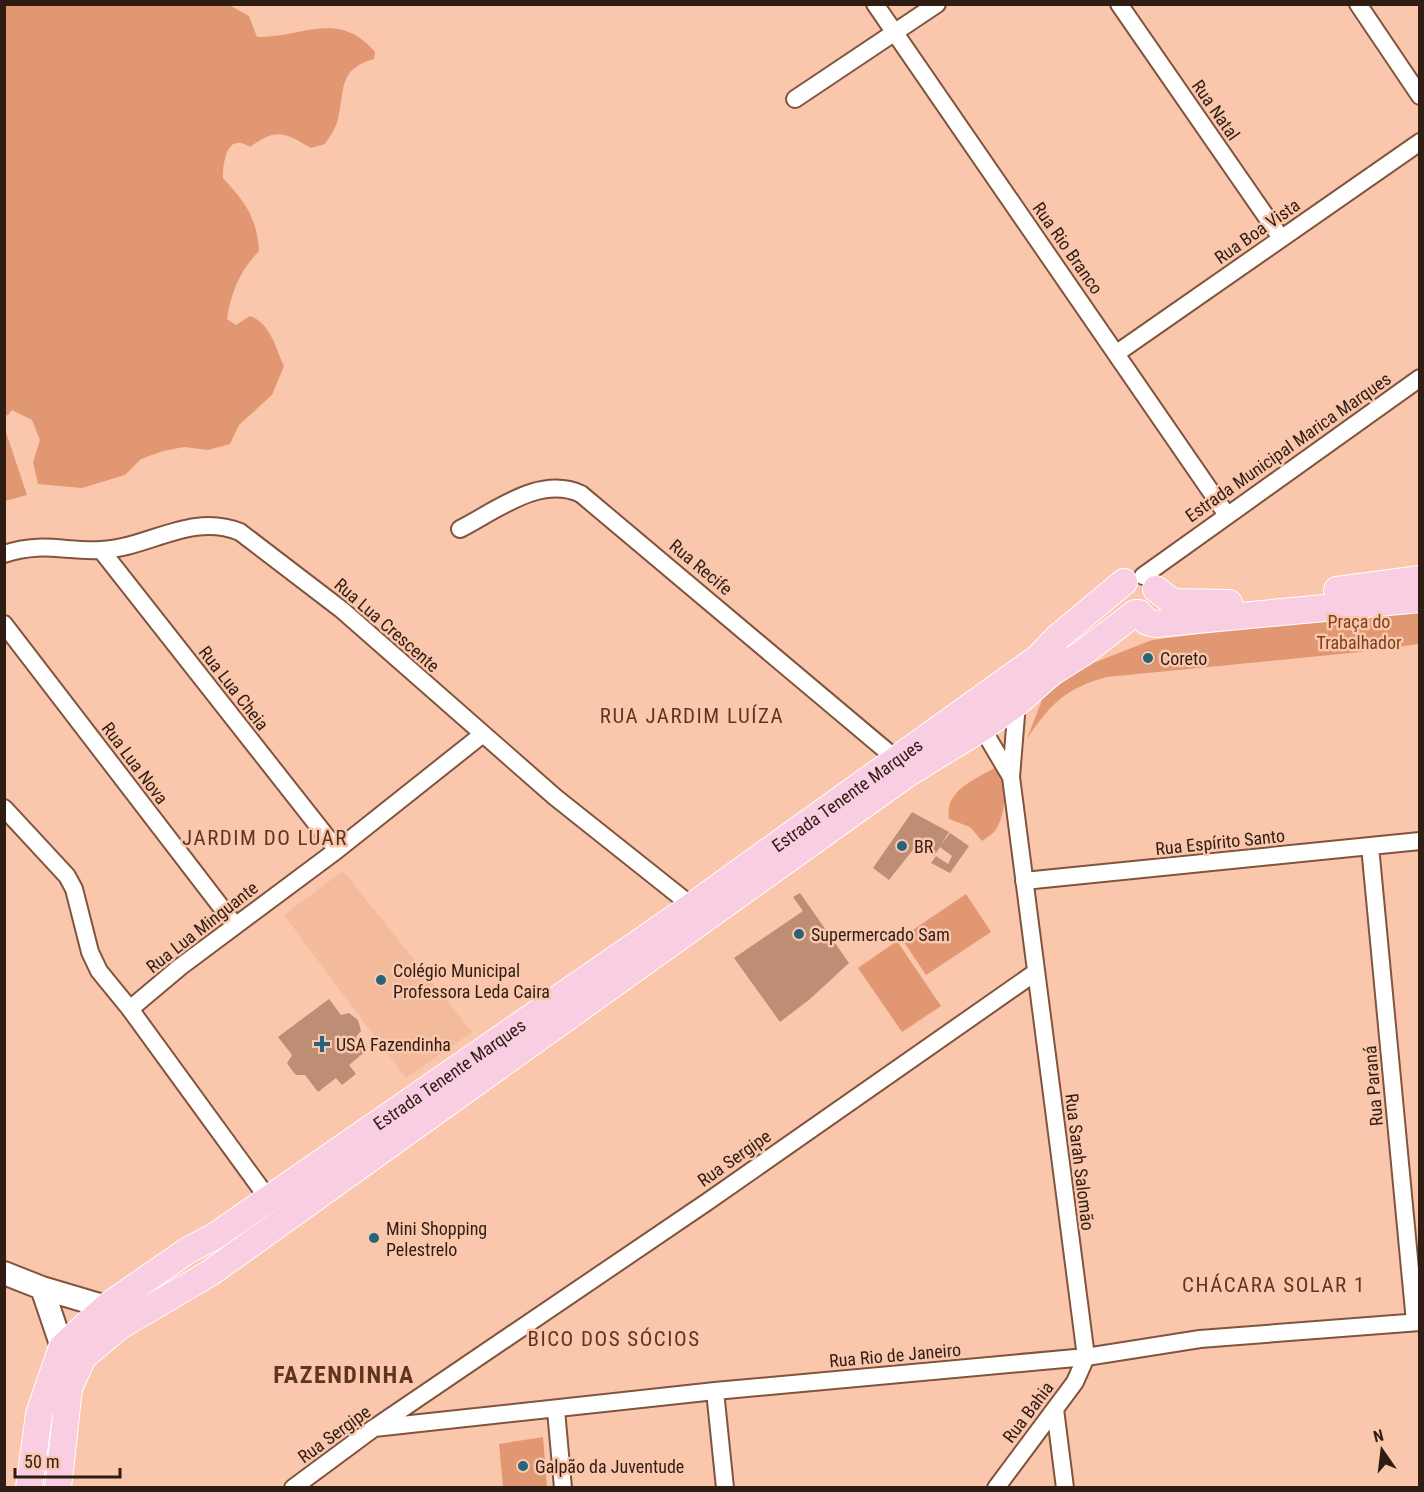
<svg xmlns="http://www.w3.org/2000/svg" width="1424" height="1492" font-family="'Roboto Condensed',sans-serif">
<style>
.built{fill:#f3ba9c}
.green{fill:#e19872}
.building{fill:#bd8d74}
.lines{fill:none;stroke-linecap:round;stroke-linejoin:round}
.street-casing{stroke:#81543d;stroke-width:20}
.secondary-casing{stroke:#81543d;stroke-width:26}
.primary-casing{stroke:#fff;stroke-width:28}
.street{stroke:#fff;stroke-width:16}
.secondary{stroke:#fff;stroke-width:22}
.primary{stroke:#f9cde2;stroke-width:26}
.poi-dot{fill:#28637c;stroke:#fac7ac;stroke-width:2}
.labels{text-anchor:middle;dominant-baseline:central;stroke-width:5;stroke-linejoin:round;paint-order:stroke}
.street-label{font-size:18px;fill:#2f1d13;stroke:#fac7ac}
.park-label{font-size:18px;fill:#7e411e;stroke:#fac7ac}
.poi-label{font-size:18px;fill:#2f1d13;stroke:#fac7ac;text-anchor:start}
.quarter-label{font-size:21px;letter-spacing:1.5px;fill:#5f351f;stroke:#fac7ac}
.district-label{font-size:24px;font-weight:bold;letter-spacing:1.5px;fill:#5f351f;stroke:#fac7ac}
</style>
<rect width="100%" height="100%" fill="#fac7ac"/>
<path class="built" d="M 343,871 L 472,1032 L 406,1078 L 284,915 Z"/>
<path class="green" d="M 5,4 L 229,5 L 249,16 L 257,37 C 303,38 338,9 375,52 L 374,59 C 338,69 345,89 338,119 C 336,128 330,136 325,144 L 311,148 C 285,133 277,127 250,147 C 227,132 223,161 223,178 C 245,202 257,217 259,251 C 240,271 231,292 227,319 L 236,325 L 250,316 C 271,324 275,347 284,366 L 272,395 L 239,425 L 230,444 L 208,450 L 184,447 L 163,451 L 141,459 L 125,475 L 82,488 L 38,484 L 33,462 L 40,440 L 32,420 L 12,410 L 7,416 L 5,413 Z
M 5,429 L 27,495 L 5,501 L 4,501 Z
M 1419,606 L 1419,644 L 1360,652 L 1107,677 C 1067,687 1049,705 1027,739 L 1043,697 L 1083,667 L 1152,640 Z
M 996,767 C 1009,780 1006,818 994,832 C 991,835 986,838 982,841 L 970,827 L 949,819 C 944,790 975,780 996,767 Z
M 966,894 L 991,932 L 926,975 L 901,938 Z
M 897,941 L 941,1006 L 902,1032 L 858,968 Z
M 543,1437 L 547,1487 L 503,1487 L 499,1444 Z"/>
<path class="building" d="M1140 658a8 8 0 1 1 16 0a8 8 0 1 1-16 0Z
M 912,812 L 949,832 L 941,845 L 950,833 L 969,846 L 950,873 L 931,863 L 936,856 L 948,864 L 952,856 L 940,847 L 934,856 L 916,846 L 889,880 L 873,868 Z
M 800,893 L 849,963 L 810,999 L 780,1022 L 734,958 L 803,911 L 793,897 Z
M 329,999 L 341,1015 L 349,1013 L 358,1020 L 361,1031 L 356,1037 L 367,1050 L 349,1065 L 356,1074 L 342,1085 L 336,1078 L 318,1092 L 305,1075 L 296,1075 L 291,1069 L 287,1063 L 292,1055 L 278,1037 Z"/>
<g class="lines">
<g class="street-casing">
<path id="street" d="M 875,4 L 1227,515
M 1119,4 L 1281,238
M 1358,4 L 1420,96
M 795,99 L 937,4
M 1117,353 L 1420,142
M 460,529 C 497,510 540,475 581,494 L 895,758
M 101,550 L 337,850
M 4,554 C 43,541 65,552 101,550 C 149,548 191,512 240,532 L 342,610 L 555,797 L 692,906
M 1143,576 L 1420,378
M 4,624 L 235,925
M 982,728 L 1011,777
M 4,808 L 67,876 L 74,889 L 90,952 L 99,971 L 130,1009 L 267,1197
M 1370,846 L 1415,1322
M 1024,881 L 1420,841
M 130,1009 L 180,967 L 337,850 L 483,734
M 715,1391 L 725,1488
M 1055,1409 L 1065,1488
M 556,1410 L 563,1488
M 374,1428 L 715,1391 L 1086,1357 L 1200,1339 L 1420,1322
M 293,1488 L 374,1428 L 707,1202 L 1036,972
M 996,1488 L 1075,1382 L 1086,1357 L 1011,777 L 1017,703"/>
</g>
<g class="secondary-casing">
<path id="secondary" d="M 4,1273 L 42,1288 L 106,1307
M 42,1288 L 62,1347"/>
</g>
<g class="primary-casing">
<g id="primary">
<path d="M 1156,589 L 1173,602 L 1229,603"/>
<path d="M 1337,590 L 1420,579"/>
<path d="M 1139,613 L 1147,622 L 1155,624 L 1420,599"/>
<path id="s1" d="M 29,1488 L 39,1414 L 62,1347 L 106,1307 L 187,1251 L 215,1236 L 692,906 L 1039,657 L 1058,637 L 1124,582"/>
<path d="M 58,1488 L 69,1388 L 83,1357 L 120,1326 L 210,1273 L 907,774 L 982,728 L 1017,703 L 1051,673 L 1083,653 L 1135,613"/>
</g>
</g>
<use href="#street" class="street"/>
<use href="#secondary" class="secondary"/>
<use href="#primary" class="primary"/>
</g>
<g class="poi-dot">
<circle cx="1148" cy="658" r="6"/>
<circle cx="902" cy="846" r="6"/>
<circle cx="799" cy="934" r="6"/>
<circle cx="381" cy="980" r="6"/>
<path d="M319 1035h6v6h6v6h-6v6h-6v-6h-6v-6h6z"/>
<circle cx="374" cy="1238" r="6"/>
<circle cx="523" cy="1466" r="6"/>
</g>
<g class="labels">
<g class="street-label">
<text transform="translate(1216 110) rotate(55)">Rua Natal</text>
<text transform="translate(1257 231) rotate(-35)">Rua Boa Vista</text>
<text transform="translate(1068 248) rotate(55)">Rua Rio Branco</text>
<text transform="translate(1288 447) rotate(-35)">Estrada Municipal Marica Marques</text>
<text transform="translate(701 567) rotate(40)">Rua Recife</text>
<text transform="translate(387 625) rotate(41)">Rua Lua Crescente</text>
<text transform="translate(234 688) rotate(52)">Rua Lua Cheia</text>
<text transform="translate(135 763) rotate(53)">Rua Lua Nova</text>
<text stroke="none"><textPath href="#s1" startOffset="1106">Estrada Tenente Marques</textPath></text>
<text transform="translate(1220 842) rotate(-6)">Rua Espírito Santo</text>
<text transform="translate(202 927) rotate(-38)">Rua Lua Minguante</text>
<text stroke="none"><textPath href="#s1" startOffset="620">Estrada Tenente Marques</textPath></text>
<text transform="translate(1373 1086) rotate(-95)">Rua Paraná</text>
<text transform="translate(734 1158) rotate(-35)">Rua Sergipe</text>
<text transform="translate(1080 1162) rotate(83)">Rua Sarah Salomão</text>
<text transform="translate(895 1355) rotate(-5)">Rua Rio de Janeiro</text>
<text transform="translate(1028 1412) rotate(-53)">Rua Bahia</text>
<text transform="translate(334 1434) rotate(-36)">Rua Sergipe</text>
</g>
<g class="park-label">
<text x="1359" y="621">Praça do<tspan x="1359" dy="21">Trabalhador</tspan></text>
</g>
<g class="poi-label">
<text x="1160" y="658">Coreto</text>
<text x="914" y="846">BR</text>
<text x="811" y="934">Supermercado Sam</text>
<text x="393" y="970">Colégio Municipal<tspan x="393" dy="21">Professora Leda Caira</tspan></text>
<text x="336" y="1044">USA Fazendinha</text>
<text x="386" y="1228">Mini Shopping<tspan x="386" dy="21">Pelestrelo</tspan></text>
<text x="535" y="1466">Galpão da Juventude</text>
</g>
<g class="quarter-label">
<text x="692" y="716">RUA JARDIM LUÍZA</text>
<text x="265" y="838">JARDIM DO LUAR</text>
<text x="1274" y="1285">CHÁCARA SOLAR 1</text>
<text x="614" y="1339">BICO DOS SÓCIOS</text>
</g>
<g class="district-label">
<text x="344" y="1375">FAZENDINHA</text>
</g>
</g>
<rect width="1424" height="1492" fill="none" stroke="#2f1d13" stroke-width="12"/>
<g transform="translate(1382 1450) rotate(346)" stroke="#fac7ac" stroke-width="4.5" paint-order="stroke">
<path d="M0-4.5L10 22L0 15L-10 22Z" fill="#2f1d13"/>
<text y="-9" font-size="16" font-weight="bold" text-anchor="middle" fill="#2f1d13">N</text>
</g>
<path d="M15 1468v9h105v-9" fill="none" stroke="#2f1d13" stroke-width="3"/>
<text x="24" y="1468" font-size="18" fill="#2f1d13" stroke="#fac7ac" stroke-width="4.5" paint-order="stroke">50 m</text>
</svg>
